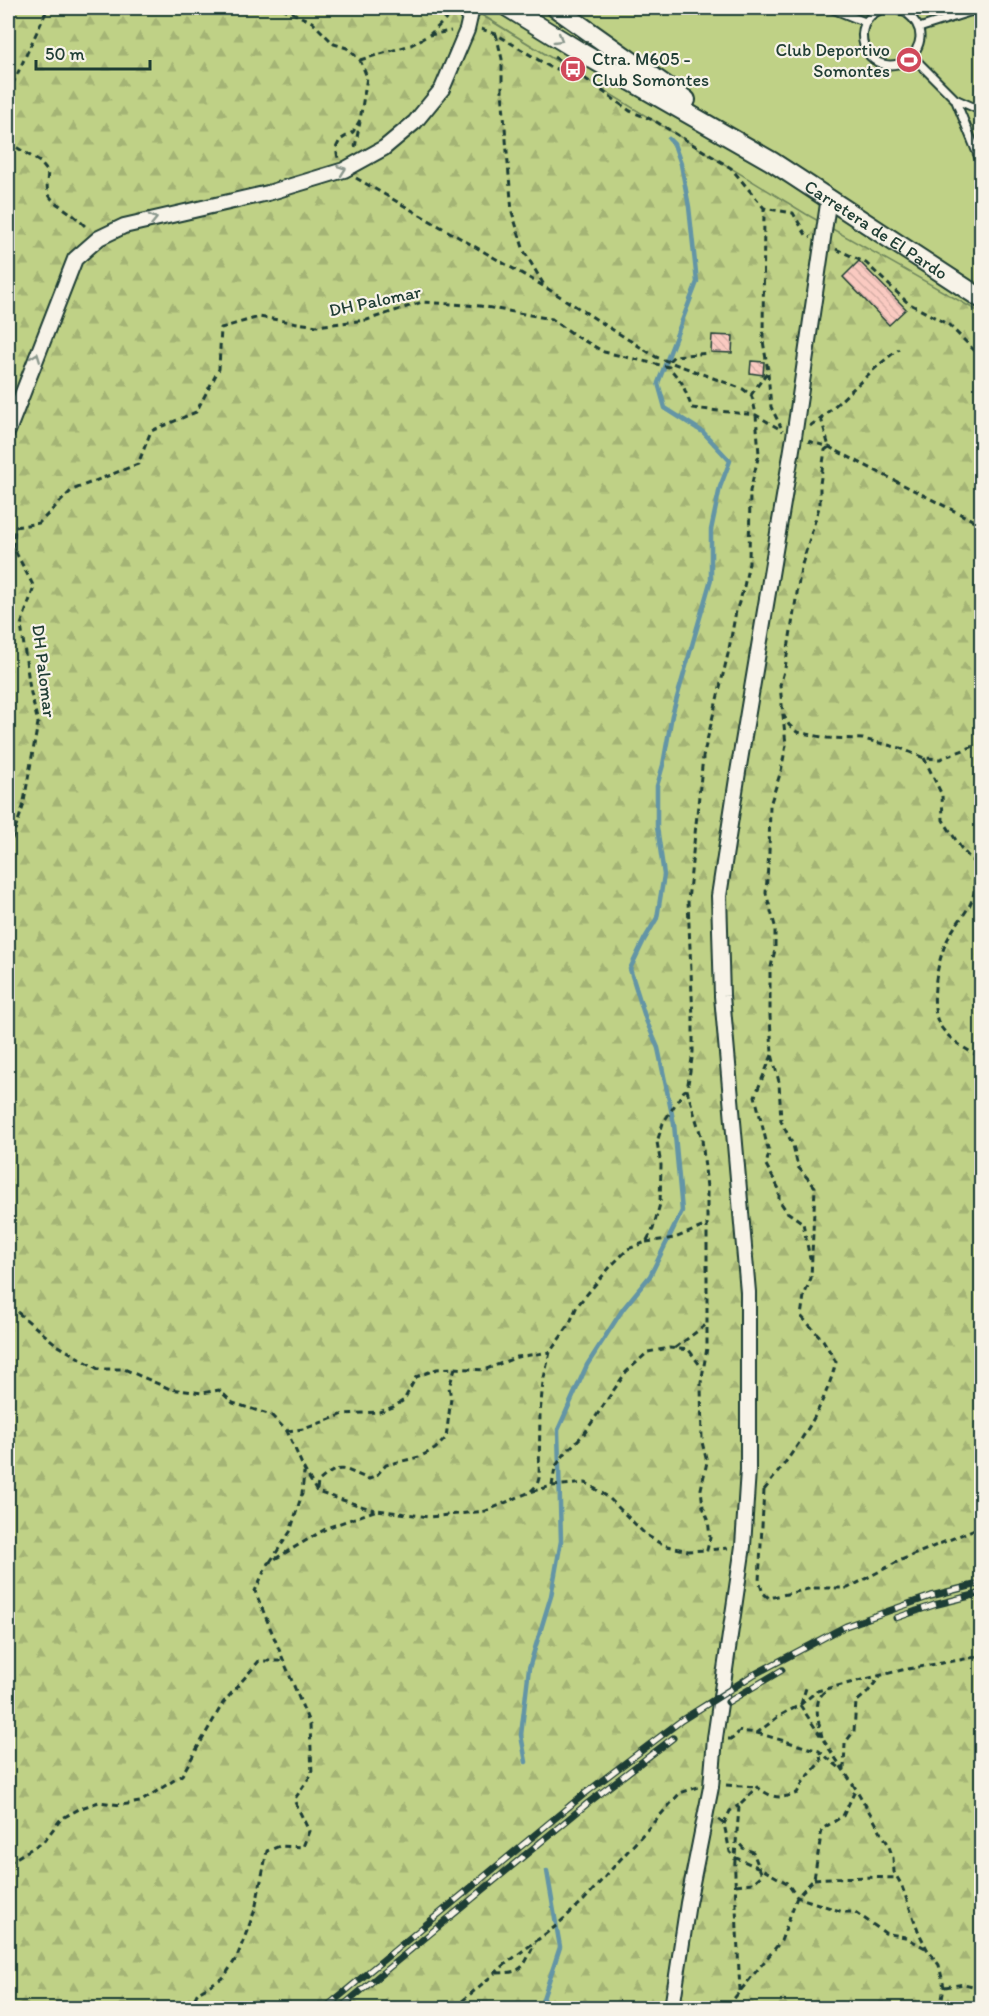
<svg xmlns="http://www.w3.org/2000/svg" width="989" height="2016" font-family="Itim,sans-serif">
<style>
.grass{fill:#bfd186;stroke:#6f875d;stroke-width:1.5}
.forest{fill:url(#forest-firs);stroke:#6f875d;stroke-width:1.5}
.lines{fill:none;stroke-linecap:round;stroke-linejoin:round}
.stream{stroke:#6395a6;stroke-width:4.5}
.building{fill:url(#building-back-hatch);stroke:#1f3d34;stroke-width:1.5}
.service-casing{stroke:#1f3d34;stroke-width:11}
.minor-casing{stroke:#1f3d34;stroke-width:18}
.tertiary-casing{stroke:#1f3d34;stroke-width:22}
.path{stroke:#1f3d34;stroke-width:3;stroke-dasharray:6 4.5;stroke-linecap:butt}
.service{stroke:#f7f3e8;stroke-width:7}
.minor{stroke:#f7f3e8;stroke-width:14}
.tertiary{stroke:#f7f3e8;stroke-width:18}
.rail-casing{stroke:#1f3d34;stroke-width:7}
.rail{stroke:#f7f3e8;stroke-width:4.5;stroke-dasharray:14;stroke-linecap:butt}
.oneway{stroke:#8b988e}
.labels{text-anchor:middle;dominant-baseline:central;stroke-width:4.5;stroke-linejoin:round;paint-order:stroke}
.poi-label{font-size:18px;fill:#1f3d34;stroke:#f7f3e8;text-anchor:end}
.street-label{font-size:18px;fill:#1f3d34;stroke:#f7f3e8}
</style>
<defs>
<pattern id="forest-firs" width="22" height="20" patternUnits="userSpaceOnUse" patternTransform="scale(1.5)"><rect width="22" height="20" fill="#bfd186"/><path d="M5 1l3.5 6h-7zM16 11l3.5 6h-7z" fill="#a4b474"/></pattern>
<pattern id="building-back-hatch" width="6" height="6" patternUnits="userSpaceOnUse" patternTransform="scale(1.5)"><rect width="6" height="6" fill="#facac1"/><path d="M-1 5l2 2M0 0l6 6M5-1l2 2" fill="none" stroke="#d6aea6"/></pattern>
</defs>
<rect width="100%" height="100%" fill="#f7f3e8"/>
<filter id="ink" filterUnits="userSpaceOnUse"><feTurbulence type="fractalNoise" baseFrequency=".0167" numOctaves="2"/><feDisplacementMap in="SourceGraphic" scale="12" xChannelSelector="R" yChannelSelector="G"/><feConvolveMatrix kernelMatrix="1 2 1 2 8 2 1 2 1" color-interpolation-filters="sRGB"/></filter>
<g filter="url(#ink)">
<path class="grass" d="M 471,8 L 981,8 L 981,314 L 764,208 L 688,142 Z"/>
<path class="forest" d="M 8,8 L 470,8 L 806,214 L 981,313 L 981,2008 L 8,2008 Z"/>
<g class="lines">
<path class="stream" d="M 526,1762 L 521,1735 L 529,1668 L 551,1596 L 561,1541 L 558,1430 L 587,1365 L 623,1309 L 650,1276 L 682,1211 L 674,1124 L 658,1048 L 646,1020 L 630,969 L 644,940 L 657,918 L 664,875 L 657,827 L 657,786 L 663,765 L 672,715 L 711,579 L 711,530 L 720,487 L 730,461 L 703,432 L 665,408 L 658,383 L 697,282 L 689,207 L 681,164 L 674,144 L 669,139
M 540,2008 L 560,1947 L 547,1871"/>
</g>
<path class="building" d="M 859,261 L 906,309 L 889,325 L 843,277 Z
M 712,335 L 733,336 L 732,353 L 711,352 Z
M 751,361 L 764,362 L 763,375 L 750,373 Z"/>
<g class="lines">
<g class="service-casing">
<path id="service" d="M 830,8 L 865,22
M 890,8 C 847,12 858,73 898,64 C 906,62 912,57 916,50 C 927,31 913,13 895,8
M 919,28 L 982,8
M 912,56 L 955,99 L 982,165
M 955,99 L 982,111"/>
</g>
<g class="minor-casing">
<path id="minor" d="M 8,431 L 75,259 L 99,238 L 124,226 L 268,193 L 344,170 L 384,148 L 415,122 L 442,89 L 467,30 L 472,8
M 672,2008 L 688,1903 L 711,1787 L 715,1738 L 743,1546 L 748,1470 L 748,1292 L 722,996 L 719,896 L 738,772 L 794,437 L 829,197"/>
</g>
<g class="tertiary-casing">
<g id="tertiary">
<path id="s1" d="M 509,8 L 582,53 L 771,161 L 982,299"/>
<path d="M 556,8 L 686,100"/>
</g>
</g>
<path class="path" d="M 282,8 L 312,22 L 334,44 L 347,48 L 360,60 L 367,77 L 360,120 L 353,132 L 340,140 L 336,148 L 338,158
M 481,29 L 496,34 L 550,67 L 583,77 L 630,111 L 655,121 L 731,168 L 764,208 L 793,213 L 806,235 L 811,237
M 496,34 L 502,59 L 502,91 L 512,212 L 524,251 L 544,285
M 429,35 L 451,31
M 554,57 L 573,69
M 360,60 L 411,45 L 429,35 L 457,9
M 8,94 L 48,8
M 8,142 L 40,162 L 48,172 C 45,198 49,198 69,212 C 76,217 82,223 88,229
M 355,147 L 360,122
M 356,178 L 545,287 L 656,357 L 743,389 L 751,395 L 753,400 L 756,415 L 759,454 L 750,491 L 749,563 L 743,591 L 736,611 L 728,654 L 703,757 L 688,901 L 693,1019 L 693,1052 L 687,1090 L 702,1139 L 707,1188 L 707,1348 L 701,1383 L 702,1442 L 707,1462 L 701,1489 L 703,1507 L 708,1519 L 710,1538 L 707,1550 L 728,1548
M 836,249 L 866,263 L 908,303 L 949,325 L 982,358
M 669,361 L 674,356 L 709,353
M 768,373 L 771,407 L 781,427
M 751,395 L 768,371 L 763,341 L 764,208
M 810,426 C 842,403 867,372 899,349
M 808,441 L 829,447 L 982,525
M 783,714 L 789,725 L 797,732 L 827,738 L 863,739 L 900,748 L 924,758 L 940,759 L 982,743
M 924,758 L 942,795 L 943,820 L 961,848 L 975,864 C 974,875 976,889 972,900 C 967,913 956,923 950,935 C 938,954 927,1008 941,1027 C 950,1040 968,1052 982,1057
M 8,850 L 23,807 L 38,723 L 30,689 L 21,625 L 34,587 L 13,547 L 15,527 L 39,523 L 72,490 L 138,464 L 151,431 L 196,412 L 219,369 L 221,328 L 259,317 L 317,326 L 367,320 L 422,302 L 480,306 L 552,319 L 576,336 L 604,352 L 669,367 L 682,383 L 692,408 L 756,415 L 783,431
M 772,1055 L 755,1096 L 769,1153 L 766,1165 L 779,1189 L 779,1200 L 787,1212 L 803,1223 L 810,1259
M 646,1242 L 675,1238 L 707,1225
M 8,1308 L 16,1311 L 57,1345 L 98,1369 L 124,1369 L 170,1389 L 202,1393 L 219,1390 L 233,1403 L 271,1415 L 287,1431 L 304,1469 L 317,1492 L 374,1510
M 675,1348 L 707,1324
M 287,1431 L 304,1429 L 344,1414 L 379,1412 L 393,1407 L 404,1400 L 416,1377 L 437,1369 L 455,1368 L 484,1370 L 517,1357 L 550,1352
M 552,1486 L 555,1467 L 567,1451 L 584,1434 L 626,1372 L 648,1352 L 669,1348 L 689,1350 L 702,1368
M 317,1490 L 318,1482 C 341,1461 344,1470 369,1479 L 375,1477 L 386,1465 L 419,1457 L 435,1449 L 446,1438 L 451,1398 L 449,1387 L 455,1368
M 764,1490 C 796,1450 823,1412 836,1362 L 823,1340 L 801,1316 L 804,1296 L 811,1278 L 815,1187 L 798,1167 L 793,1145 L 781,1121 L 779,1082 L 772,1054 L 770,1016 L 770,971 L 775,950 L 775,926 L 766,893 L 769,852 L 770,805 L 781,771 L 786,745 L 780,685 L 785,668 L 801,568 L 820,504 L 820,484 L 825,450 L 829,447 L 821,418
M 764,1490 L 759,1581 L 763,1593 L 769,1598 L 813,1588 L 848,1588 L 899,1561 L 982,1526
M 531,1491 L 537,1485 L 539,1478 L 540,1414 L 543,1382 L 550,1352 L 569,1325 L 577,1306 L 611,1266 L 628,1249 L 646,1242 L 653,1229 L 660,1204 L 661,1165 L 657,1142 L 663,1123 L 684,1091 L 686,1090
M 270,1562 L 290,1532 L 302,1494 L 304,1472
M 801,1704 L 806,1688
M 800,1705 L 856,1789 L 888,1844 L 893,1858 L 894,1872 L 901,1884 L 919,1933 L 927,1949 L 939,1965 L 944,1987 L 942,1999 L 946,2008
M 757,1733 L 819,1751 L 841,1769
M 822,1737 C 819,1723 811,1700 826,1691
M 728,1739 L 732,1739 L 740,1731 L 757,1733 L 779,1716 L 800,1705 L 817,1691 L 902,1670 L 982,1656
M 844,1770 L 845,1743 L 854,1731 L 856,1702 L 867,1693 L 881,1675
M 726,1785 L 757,1787
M 719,1820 L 724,1824 L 730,1852 L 736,1858 L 760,1868 L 787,1883 L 797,1897 L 843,1912 L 855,1912 L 885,1933 L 905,1937 L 927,1949
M 724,1824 L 730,1811 L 739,1805
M 8,1863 L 44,1841 L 61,1819 L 81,1808 L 99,1802 L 121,1805 L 140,1802 L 182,1775 L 223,1703 L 259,1661 L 284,1661
M 814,1879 C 843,1877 870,1877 898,1878
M 736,1885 L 753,1883 L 762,1875 L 753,1852 L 743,1848 L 738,1842
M 497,1973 C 525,1973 523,1966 535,1943
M 945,1987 L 964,1984 L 982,1988
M 740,1991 C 738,1952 736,1913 735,1875 C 734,1852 738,1828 739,1805 L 757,1787 C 772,1798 779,1800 797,1793 L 803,1782 L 821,1761 L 819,1751
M 190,2008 L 198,1992 L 224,1977 L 237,1957 L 255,1910 L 267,1851 L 280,1846 L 303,1847 L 309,1831 L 294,1800 L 312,1774 L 310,1725 L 255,1591 L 268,1563 L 329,1527 L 377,1510 L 429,1517 L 486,1511 L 530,1492 L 552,1486 L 586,1483 L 608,1497 L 646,1535 L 663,1545 L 688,1551 L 707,1550
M 454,2008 L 508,1962 L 556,1926 L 584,1900 L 680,1793 L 698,1787
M 732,2008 L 732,2001 L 781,1941 L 797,1897 L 814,1879 L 822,1829 L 843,1816 L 856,1789"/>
<use href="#service" class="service"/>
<use href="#minor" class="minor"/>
<use href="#tertiary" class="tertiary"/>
<g class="rail-casing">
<path id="rail" d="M 896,1618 L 934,1605 L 982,1593
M 728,1702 L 782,1670
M 325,2008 L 583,1795 L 682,1720 L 753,1675 L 846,1626 L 931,1596 L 982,1583
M 340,2008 L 588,1803 L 673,1738"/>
</g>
<use href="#rail" class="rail"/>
</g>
<defs><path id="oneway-chevron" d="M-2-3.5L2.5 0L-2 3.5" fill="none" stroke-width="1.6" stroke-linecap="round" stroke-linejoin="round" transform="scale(1.5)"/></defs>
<g class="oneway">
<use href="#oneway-chevron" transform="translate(559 39) rotate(31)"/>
<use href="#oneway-chevron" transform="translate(342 170) rotate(-20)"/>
<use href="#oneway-chevron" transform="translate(153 219) rotate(-13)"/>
<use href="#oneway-chevron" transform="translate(36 357) rotate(-69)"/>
</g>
</g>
<defs>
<g id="stadium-disc" transform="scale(1.35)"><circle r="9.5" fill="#d1495b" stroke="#f7f3e8"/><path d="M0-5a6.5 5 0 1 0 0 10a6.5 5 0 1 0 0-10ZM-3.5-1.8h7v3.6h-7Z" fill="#fff"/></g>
<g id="bus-disc" transform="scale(1.35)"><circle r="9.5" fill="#d1495b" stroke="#f7f3e8"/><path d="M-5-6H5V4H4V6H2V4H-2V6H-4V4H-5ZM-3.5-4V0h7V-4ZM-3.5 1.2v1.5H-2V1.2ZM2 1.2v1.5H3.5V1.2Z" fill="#fff"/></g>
</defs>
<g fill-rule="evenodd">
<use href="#stadium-disc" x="909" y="60"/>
<use href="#bus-disc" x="573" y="69"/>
</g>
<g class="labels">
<g class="poi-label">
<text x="890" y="50">Club Deportivo<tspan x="890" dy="21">Somontes</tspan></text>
<text x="592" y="59" text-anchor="start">Ctra. M605 -<tspan x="592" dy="21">Club Somontes</tspan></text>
</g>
<g class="street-label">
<text stroke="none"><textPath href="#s1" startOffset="429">Carretera de El Pardo</textPath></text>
<text transform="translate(375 301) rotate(-12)">DH Palomar</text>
<text transform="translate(44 671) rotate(83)">DH Palomar</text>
</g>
</g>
<rect width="989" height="2016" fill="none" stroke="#f7f3e8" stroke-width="30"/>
<rect x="15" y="15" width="959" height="1986" fill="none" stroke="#1f3d34" stroke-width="2" filter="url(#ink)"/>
<path d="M36 60v9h114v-9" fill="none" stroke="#1f3d34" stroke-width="3"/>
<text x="45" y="60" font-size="18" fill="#1f3d34" stroke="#f7f3e8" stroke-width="4.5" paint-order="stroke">50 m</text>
</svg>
